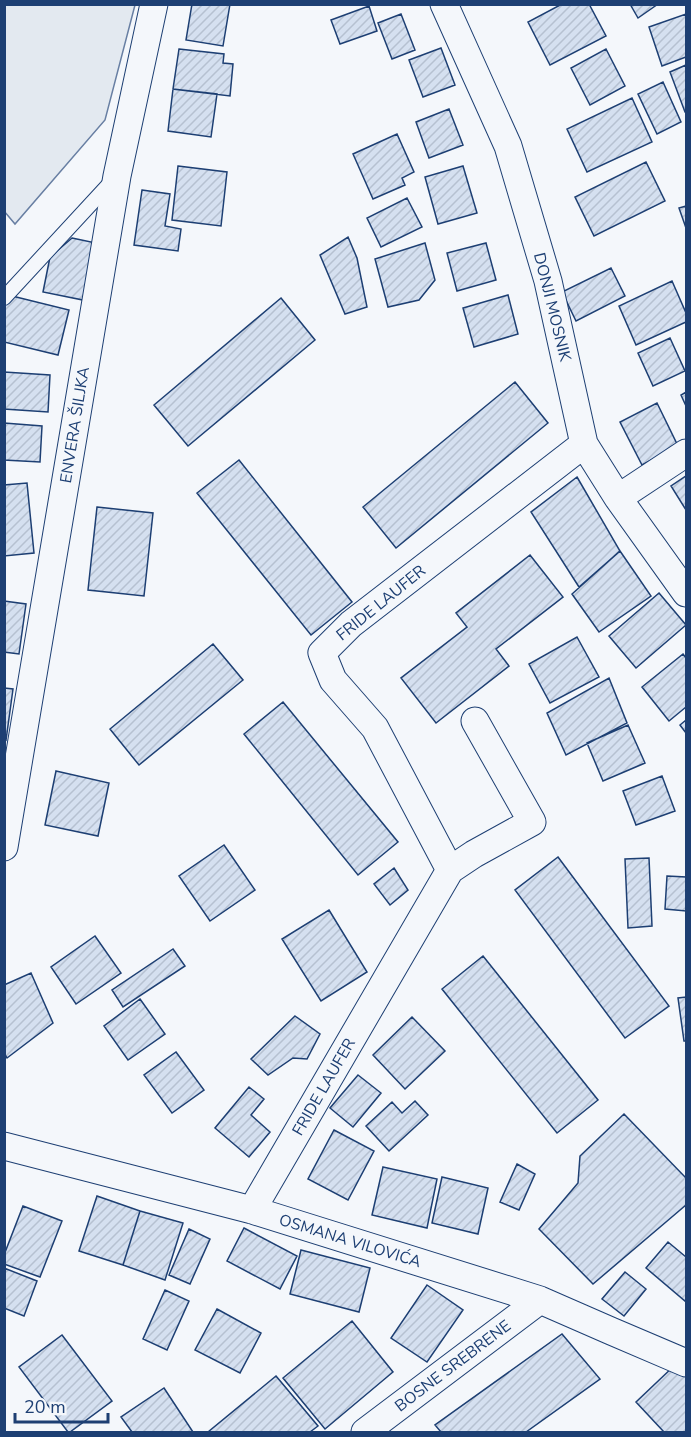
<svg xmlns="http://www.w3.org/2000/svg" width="691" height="1437" font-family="'Nunito Sans',sans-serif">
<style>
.green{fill:#e3e9f0;stroke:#687fa3;stroke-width:1.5}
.building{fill:url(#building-hatch);stroke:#1d3f73;stroke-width:1.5}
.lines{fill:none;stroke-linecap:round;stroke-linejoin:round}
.service-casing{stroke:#1d3f73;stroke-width:16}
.minor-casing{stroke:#1d3f73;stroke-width:29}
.service{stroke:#f4f7fb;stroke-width:14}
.minor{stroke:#f4f7fb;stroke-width:27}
.labels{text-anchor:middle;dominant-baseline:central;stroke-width:4.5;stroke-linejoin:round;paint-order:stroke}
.street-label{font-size:16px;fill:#1d3f73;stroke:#f4f7fb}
</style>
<defs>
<pattern id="building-hatch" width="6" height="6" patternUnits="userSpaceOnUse" patternTransform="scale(1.5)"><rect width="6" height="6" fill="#d5e0f0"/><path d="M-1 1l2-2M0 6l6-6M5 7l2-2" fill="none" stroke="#b6c1d1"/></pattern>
</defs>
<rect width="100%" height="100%" fill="#f4f7fb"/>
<path class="green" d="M 4,5 L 135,5 L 105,120 L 15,224 L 4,211 Z"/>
<path class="building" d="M 192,4 L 230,4 L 223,46 L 186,40 Z
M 562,4 L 589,4 L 606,36 L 550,65 L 528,22 Z
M 630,4 L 658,4 L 638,18 Z
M 369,6 L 377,31 L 340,44 L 331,20 Z
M 401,14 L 415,50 L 392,59 L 378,23 Z
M 686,14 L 686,57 L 662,66 L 649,27 Z
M 441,48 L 455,85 L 423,97 L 409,60 Z
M 179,49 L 224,54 L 223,63 L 233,64 L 230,96 L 173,89 Z
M 606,49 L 625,86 L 590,105 L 571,68 Z
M 686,65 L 686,112 L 685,112 L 670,72 Z
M 663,82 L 681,122 L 657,134 L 638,94 Z
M 173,89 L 217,94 L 211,137 L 168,131 Z
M 632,98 L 652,142 L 587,172 L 567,129 Z
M 449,109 L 463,145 L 429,158 L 416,122 Z
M 397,134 L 414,172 L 402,178 L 405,185 L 373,199 L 353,154 Z
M 646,162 L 665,201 L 594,236 L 575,197 Z
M 178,166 L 227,172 L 221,226 L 172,220 Z
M 463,166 L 477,213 L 438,224 L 425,177 Z
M 142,190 L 170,194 L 165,226 L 181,229 L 178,251 L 134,245 Z
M 407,198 L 422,227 L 381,247 L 367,218 Z
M 686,206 L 686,228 L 679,208 Z
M 348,237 L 357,258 L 367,307 L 345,314 L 320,255 Z
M 72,238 L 96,243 L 83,300 L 43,292 L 50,257 Z
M 425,243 L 435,280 L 419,300 L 388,307 L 375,259 Z
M 486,243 L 496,280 L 457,291 L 447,253 Z
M 611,268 L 625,296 L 576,321 L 562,292 Z
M 672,281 L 686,313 L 686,322 L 636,345 L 619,306 Z
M 4,294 L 69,310 L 58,355 L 4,342 Z
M 508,295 L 518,334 L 474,347 L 463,308 Z
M 281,298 L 315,340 L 188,446 L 154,405 Z
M 670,338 L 685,371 L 653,386 L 638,353 Z
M 4,372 L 50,375 L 48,412 L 4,409 Z
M 515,382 L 548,423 L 396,548 L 363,507 Z
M 686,392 L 686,406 L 681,395 Z
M 657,403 L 678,446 L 642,465 L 620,422 Z
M 4,423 L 42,426 L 40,462 L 4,460 Z
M 239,460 L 352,602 L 311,635 L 197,493 Z
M 686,476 L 686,510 L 671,486 Z
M 577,477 L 620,551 L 579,587 L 531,512 Z
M 27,483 L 34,553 L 4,556 L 4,485 Z
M 97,507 L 153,513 L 144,596 L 88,590 Z
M 620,551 L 651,596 L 599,632 L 572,594 Z
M 530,555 L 563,597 L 496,649 L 509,666 L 436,723 L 401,678 L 467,627 L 456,613 Z
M 659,593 L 686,625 L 636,668 L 609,636 Z
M 4,601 L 26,604 L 19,654 L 4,652 Z
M 577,637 L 599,677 L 550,703 L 529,664 Z
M 213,644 L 243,680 L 139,765 L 110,729 Z
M 683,654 L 686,658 L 686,707 L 669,721 L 642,687 Z
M 609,678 L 627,723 L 566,755 L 547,713 Z
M 4,688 L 13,689 L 6,740 L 4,739 Z
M 283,702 L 398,842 L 358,875 L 244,734 Z
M 686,720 L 686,733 L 680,725 Z
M 628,725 L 645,763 L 603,781 L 587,743 Z
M 56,771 L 109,783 L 98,836 L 45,825 Z
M 662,776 L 675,811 L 636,825 L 623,791 Z
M 224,845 L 255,890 L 210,921 L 179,876 Z
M 558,857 L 669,1006 L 625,1038 L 515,890 Z
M 649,858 L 652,926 L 628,928 L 625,859 Z
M 394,868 L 408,890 L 390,905 L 374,884 Z
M 667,876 L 686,877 L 686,911 L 665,909 Z
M 329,910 L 367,972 L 321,1001 L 282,939 Z
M 95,936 L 121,973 L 76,1004 L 51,967 Z
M 173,949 L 185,966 L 123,1007 L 112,990 Z
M 483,956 L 598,1100 L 557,1133 L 442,989 Z
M 31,973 L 53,1023 L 7,1058 L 4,1053 L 4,985 Z
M 686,997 L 686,1041 L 684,1041 L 678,998 Z
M 140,999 L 165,1034 L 128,1060 L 104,1026 Z
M 295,1016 L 320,1034 L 307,1059 L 293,1058 L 268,1075 L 251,1059 Z
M 412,1017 L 445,1051 L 405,1089 L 373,1055 Z
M 176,1052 L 204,1090 L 172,1113 L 144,1075 Z
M 358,1075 L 381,1093 L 353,1127 L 330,1108 Z
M 249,1087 L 264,1099 L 251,1115 L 270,1132 L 249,1157 L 215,1128 Z
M 415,1101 L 428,1115 L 389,1151 L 366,1126 L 392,1102 L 402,1113 Z
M 624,1114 L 686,1178 L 686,1205 L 593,1284 L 539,1229 L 578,1183 L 580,1156 Z
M 334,1130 L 374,1151 L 348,1200 L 308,1179 Z
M 517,1164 L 535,1174 L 519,1210 L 500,1202 Z
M 383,1167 L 437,1179 L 427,1228 L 372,1215 Z
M 442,1177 L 488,1188 L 478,1234 L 432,1223 Z
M 97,1196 L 140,1211 L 123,1265 L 79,1251 Z
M 23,1206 L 62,1221 L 40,1277 L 4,1264 L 4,1255 Z
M 140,1211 L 183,1223 L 165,1280 L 123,1265 Z
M 244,1228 L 297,1256 L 280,1289 L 227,1261 Z
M 189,1229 L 210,1239 L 190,1284 L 169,1275 Z
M 668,1242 L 686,1257 L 686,1299 L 685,1301 L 646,1268 Z
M 301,1250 L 370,1268 L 359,1312 L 290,1294 Z
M 4,1268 L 37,1281 L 24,1316 L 4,1308 Z
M 625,1272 L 646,1289 L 624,1316 L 602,1299 Z
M 427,1285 L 463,1310 L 427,1362 L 391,1338 Z
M 165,1290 L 189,1301 L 167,1350 L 143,1339 Z
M 217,1309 L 261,1333 L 240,1373 L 195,1350 Z
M 352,1321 L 393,1372 L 325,1429 L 283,1378 Z
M 562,1334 L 600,1379 L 526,1432 L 441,1432 L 435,1425 Z
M 62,1335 L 112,1401 L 70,1432 L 68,1432 L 19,1367 Z
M 676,1364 L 686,1375 L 686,1432 L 664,1432 L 636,1402 Z
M 276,1376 L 318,1426 L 310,1432 L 208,1432 Z
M 164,1388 L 193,1432 L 132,1432 L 121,1417 Z"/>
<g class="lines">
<g class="service-casing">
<path id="service" d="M 4,298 L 113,180"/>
</g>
<g class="minor-casing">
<path id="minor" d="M 444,4 L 508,146 L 548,281 L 584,444 L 618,498 L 686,593
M 618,498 L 686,453
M 4,847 L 117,176 L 154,4
M 450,870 L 474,854 L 532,822 L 475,721
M 4,1146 L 252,1210 L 540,1300 L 611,1331 L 686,1363
M 252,1210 L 450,870 L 375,728 L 333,680 L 322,653 L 351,624 L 584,444
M 365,1432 L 540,1300"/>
</g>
<use href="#service" class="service"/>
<use href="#minor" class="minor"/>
</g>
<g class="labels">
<g class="street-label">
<text transform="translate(552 307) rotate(76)">DONJI MOSNIK</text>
<text transform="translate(75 425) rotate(-81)">ENVERA ŠILJKA</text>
<text transform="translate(381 603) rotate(-39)">FRIDE LAUFER</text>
<text transform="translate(324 1087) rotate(-60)">FRIDE LAUFER</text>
<text transform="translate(350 1241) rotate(17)">OSMANA VILOVIĆA</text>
<text transform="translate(453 1366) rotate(-37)">BOSNE SREBRENE</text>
</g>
</g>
<rect width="691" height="1437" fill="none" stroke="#1d3f73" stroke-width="12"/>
<path d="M15 1413v9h93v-9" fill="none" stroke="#1d3f73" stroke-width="3"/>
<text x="24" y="1413" font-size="18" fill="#1d3f73" stroke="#f4f7fb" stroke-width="4.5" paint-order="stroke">20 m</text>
</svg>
